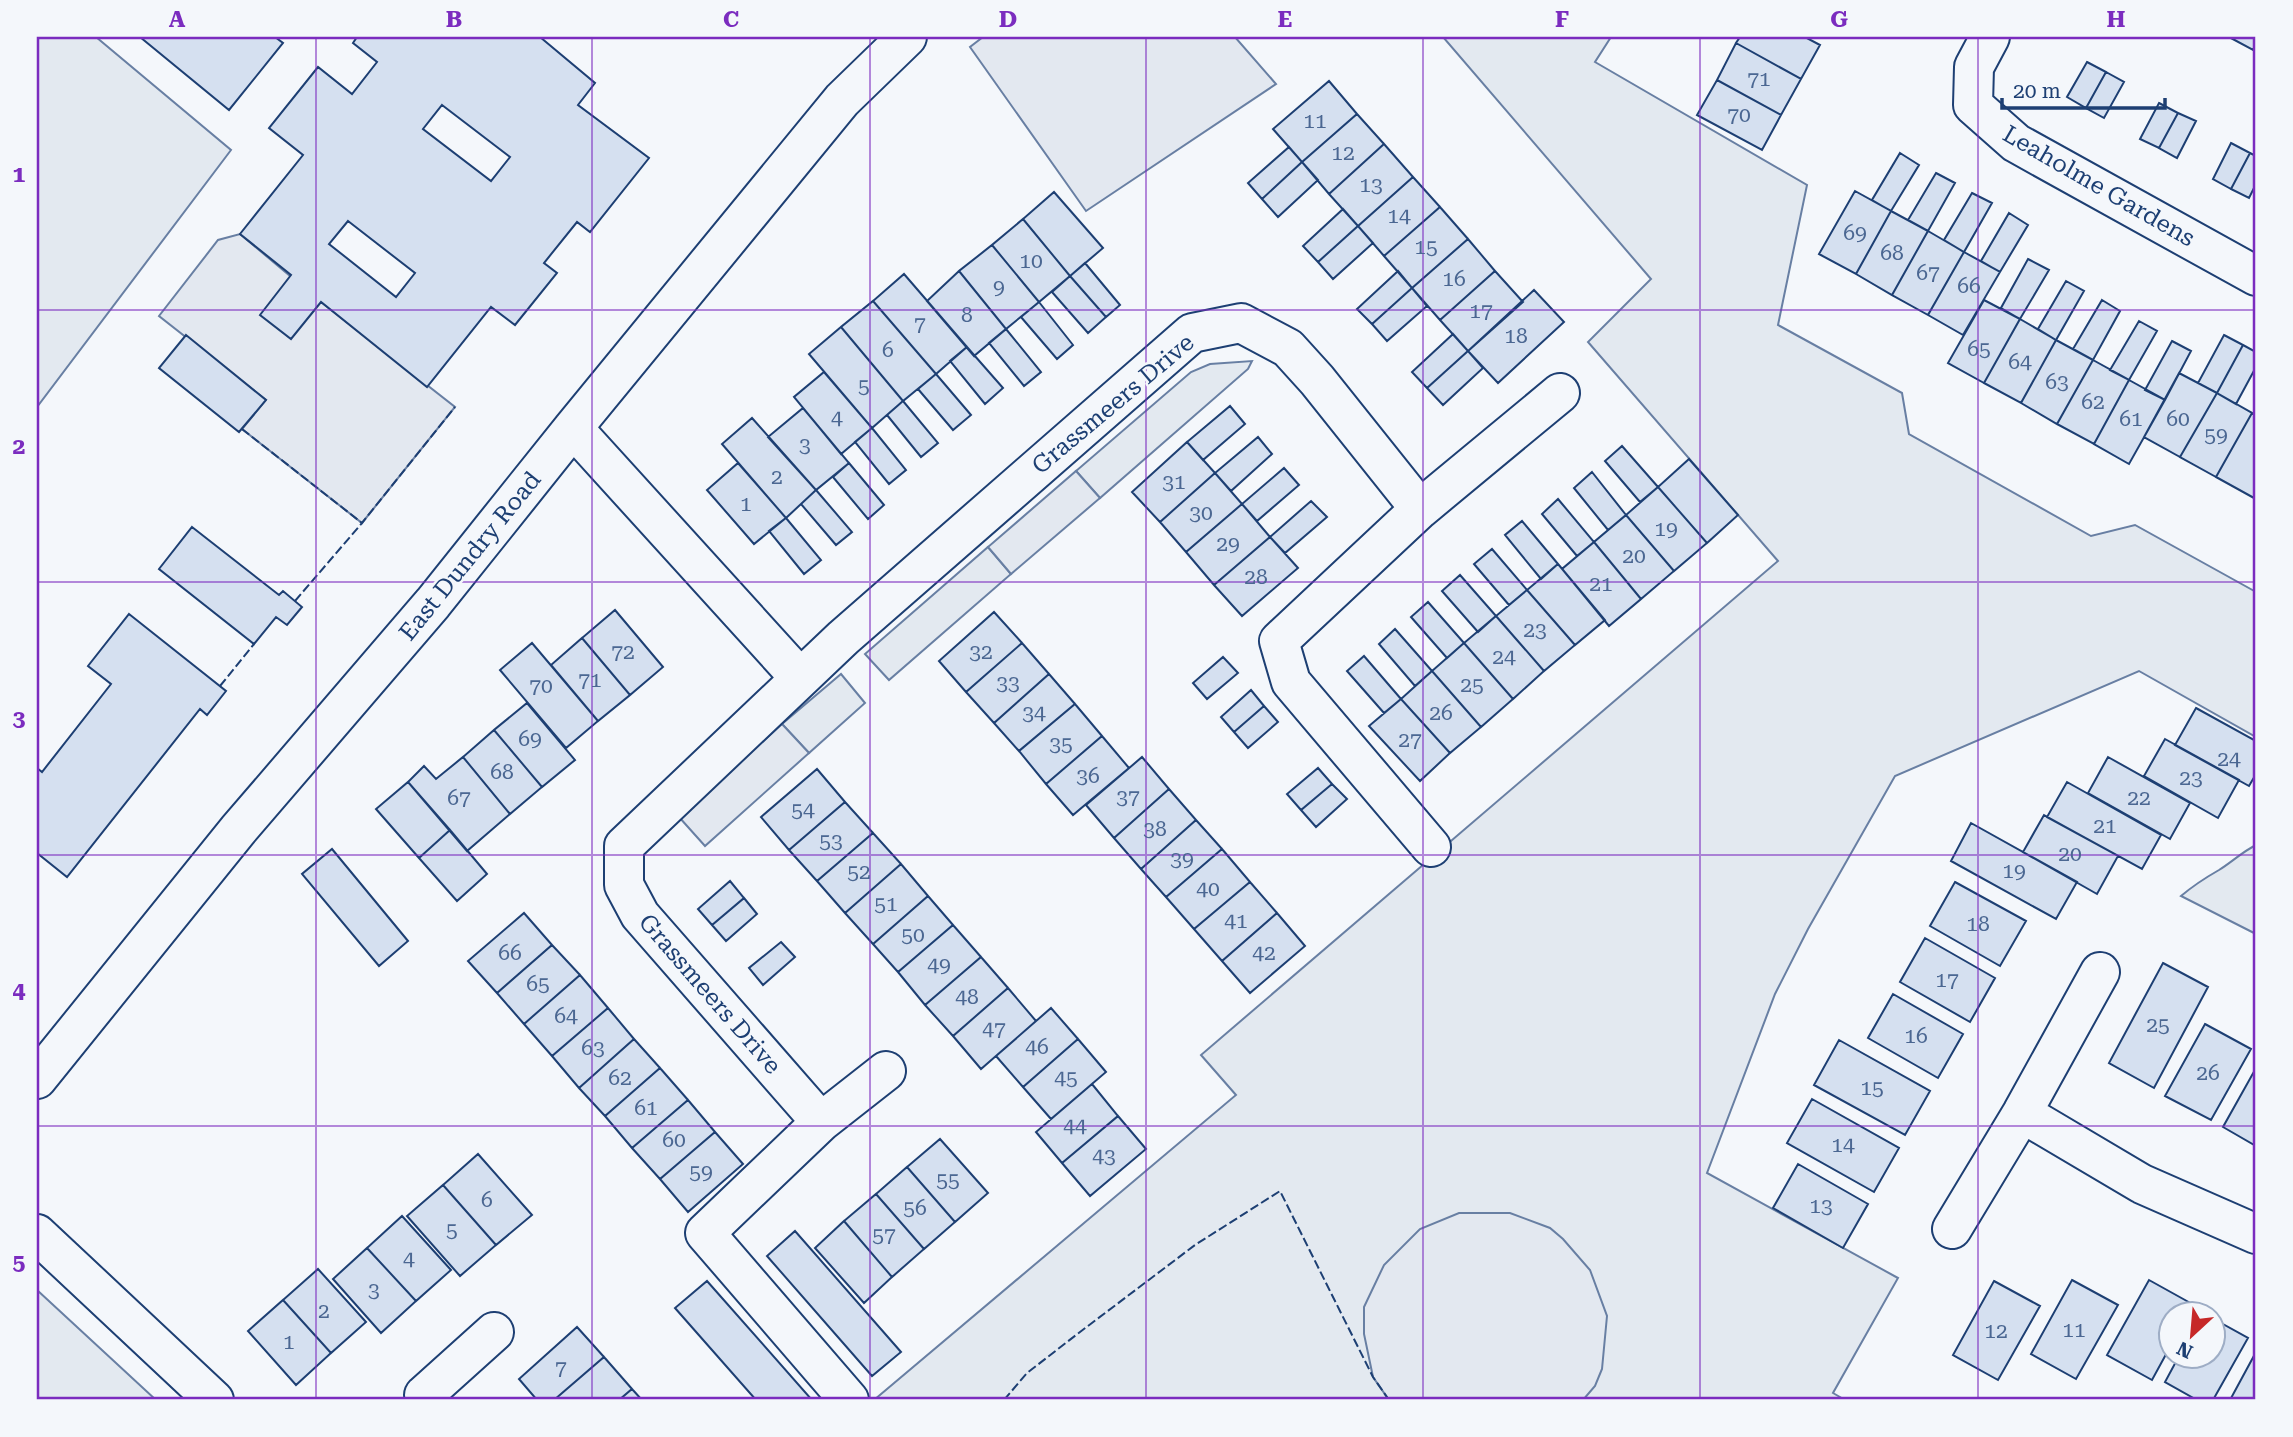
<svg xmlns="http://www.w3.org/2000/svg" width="2293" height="1437" font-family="'Roboto Serif',serif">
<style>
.green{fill:#e3e9f0;stroke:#687fa3;stroke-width:2}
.parking{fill:#e3e8f0;stroke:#687fa3;stroke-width:2}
.building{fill:#d5e0f0;stroke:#1d3f73;stroke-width:2;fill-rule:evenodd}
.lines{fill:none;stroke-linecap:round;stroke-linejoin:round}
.street-casing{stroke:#1d3f73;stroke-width:42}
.secondary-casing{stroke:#1d3f73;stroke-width:42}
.street{stroke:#f4f7fb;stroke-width:38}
.secondary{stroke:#f4f7fb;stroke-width:38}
.fence{stroke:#1d3f73;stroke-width:2;stroke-dasharray:9 3.5;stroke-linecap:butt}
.grid{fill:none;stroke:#7b2cbf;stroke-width:2;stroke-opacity:0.55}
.labels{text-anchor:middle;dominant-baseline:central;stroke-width:5;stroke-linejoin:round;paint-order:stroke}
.number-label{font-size:21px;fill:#4b6792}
.street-label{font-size:24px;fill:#1d3f73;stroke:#f4f7fb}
.neatline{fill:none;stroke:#7b2cbf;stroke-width:2.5}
.grid-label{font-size:23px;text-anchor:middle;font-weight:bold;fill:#7b2cbf}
</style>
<rect width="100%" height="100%" fill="#f4f7fb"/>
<path class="green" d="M 37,37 L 96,37 L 231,150 L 37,407 Z
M 1443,37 L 1611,37 L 1595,62 L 1807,185 L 1778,325 L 1902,393 L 1909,434 L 2091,536 L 2135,525 L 2256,592 L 2256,737 L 2139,671 L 1895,776 L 1808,929 L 1775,994 L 1707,1173 L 1898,1278 L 1833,1393 L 1845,1400 L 874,1400 L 1236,1095 L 1201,1055 L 1778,561 L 1588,342 L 1651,279 Z
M 1252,361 L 1248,369 L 1100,498 L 1076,471 L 1191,372 L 1210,364 Z
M 988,547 L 1011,574 L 889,680 L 865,654 Z
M 841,674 L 865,703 L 809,753 L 782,724 Z
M 2256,845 L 2256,934 L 2181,896 C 2194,885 2205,878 2219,870 C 2232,862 2242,852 2256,845 Z
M 37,1290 L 156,1400 L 37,1400 Z"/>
<path class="parking" d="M 983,37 L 1235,37 L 1276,84 L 1086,211 L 970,47 Z
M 240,234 L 321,302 L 455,407 L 362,523 L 242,429 L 266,400 L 159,316 L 218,240 Z
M 1076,471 L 1100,498 L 1011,574 L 988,547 Z
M 782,724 L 809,753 L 705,846 L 679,817 Z
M 1459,1213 L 1510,1213 L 1550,1228 L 1563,1239 L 1590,1270 L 1607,1316 L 1602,1369 L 1595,1386 L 1583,1400 L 1389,1400 L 1373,1377 L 1364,1334 L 1364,1307 L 1384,1265 L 1420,1229 Z"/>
<path class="building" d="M 140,37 L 275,37 L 283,43 L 229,110 Z
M 357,37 L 540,37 L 595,83 L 578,105 L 649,158 L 590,232 L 577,222 L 544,263 L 557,273 L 515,325 L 491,307 L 427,387 L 321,302 L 291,339 L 260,315 L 291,275 L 240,234 L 303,155 L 269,128 L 318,67 L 352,94 L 377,62 L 353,43 ZM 442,105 L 510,157 L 491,181 L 423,129 ZM 348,221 L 415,273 L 396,297 L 329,244 Z
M 1740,37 L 1805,37 L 1820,45 L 1801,79 L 1736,43 Z
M 2229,37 L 2256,37 L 2256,44 L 2253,50 Z
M 1736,43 L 1801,79 L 1781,115 L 1717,80 Z
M 2087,62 L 2106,72 L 2086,108 L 2067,97 Z
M 2106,72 L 2124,82 L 2104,118 L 2086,108 Z
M 1717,80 L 1781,115 L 1762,150 L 1697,115 Z
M 1329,81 L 1357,114 L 1302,162 L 1273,129 Z
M 2159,103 L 2178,113 L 2159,148 L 2140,139 Z
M 2178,113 L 2196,121 L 2177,158 L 2159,148 Z
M 1357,114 L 1384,144 L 1329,194 L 1302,162 Z
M 2231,143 L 2250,153 L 2231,189 L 2213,179 Z
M 1384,144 L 1413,177 L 1358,226 L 1329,194 Z
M 1289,147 L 1302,162 L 1262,199 L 1248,183 Z
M 1900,153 L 1919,165 L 1891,211 L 1872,200 Z
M 2250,153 L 2256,156 L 2256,184 L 2249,198 L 2231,189 Z
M 1302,162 L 1318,180 L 1278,217 L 1262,199 Z
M 1936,173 L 1955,183 L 1928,231 L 1908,220 Z
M 1413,177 L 1440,207 L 1384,256 L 1358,226 Z
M 1855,191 L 1891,211 L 1856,274 L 1819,254 Z
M 1054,192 L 1103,248 L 1070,276 L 1023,219 Z
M 1972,193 L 1992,203 L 1964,252 L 1944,240 Z
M 1440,207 L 1468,239 L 1412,288 L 1384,256 Z
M 1343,209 L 1358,226 L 1318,262 L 1303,246 Z
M 1891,211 L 1928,231 L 1892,295 L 1856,274 Z
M 2009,213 L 2028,225 L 2000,272 L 1981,261 Z
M 1023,219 L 1070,276 L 1039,302 L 992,245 Z
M 1358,226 L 1373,243 L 1333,279 L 1318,262 Z
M 1928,231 L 1964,252 L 1928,315 L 1892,295 Z
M 1468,239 L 1495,271 L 1440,320 L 1412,288 Z
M 992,245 L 1039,302 L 1006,329 L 959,271 Z
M 1964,252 L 2000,272 L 1963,335 L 1928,315 Z
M 2028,259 L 2049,270 L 2020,319 L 2001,308 Z
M 1085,263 L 1120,305 L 1106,317 L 1070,276 Z
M 959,271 L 1006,329 L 974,356 L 927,301 Z
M 1398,271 L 1412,288 L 1372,324 L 1357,309 Z
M 1495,271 L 1523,302 L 1468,351 L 1440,320 Z
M 904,274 L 967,347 L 936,374 L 873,301 Z
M 1070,276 L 1106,317 L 1088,333 L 1052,292 Z
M 2066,281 L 2084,291 L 2056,340 L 2038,329 Z
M 1412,288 L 1427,306 L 1387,341 L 1372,324 Z
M 1534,290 L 1564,322 L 1498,383 L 1468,351 Z
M 1984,300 L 2020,319 L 1984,383 L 1948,363 Z
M 2102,300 L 2120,311 L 2093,360 L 2073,349 Z
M 873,301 L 936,374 L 903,401 L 841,327 Z
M 1039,302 L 1073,345 L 1057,359 L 1021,317 Z
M 2020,319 L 2056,340 L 2021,403 L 1984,383 Z
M 2139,321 L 2157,331 L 2129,380 L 2110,370 Z
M 841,327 L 903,401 L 872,428 L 809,354 Z
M 1006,329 L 1041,372 L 1024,386 L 989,343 Z
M 1453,334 L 1468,351 L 1427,388 L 1412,372 Z
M 186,335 L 266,400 L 239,432 L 159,368 Z
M 2224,335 L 2243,345 L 2217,393 L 2198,383 Z
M 2056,340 L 2093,360 L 2057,424 L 2021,403 Z
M 2172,341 L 2191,351 L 2165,400 L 2145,390 Z
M 2243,345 L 2256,352 L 2256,367 L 2236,404 L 2217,393 Z
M 967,347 L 1003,388 L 985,404 L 950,361 Z
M 1468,351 L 1483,368 L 1443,405 L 1427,388 Z
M 2093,360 L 2129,380 L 2094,444 L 2057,424 Z
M 824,372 L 872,428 L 841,454 L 794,397 Z
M 2179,373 L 2217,393 L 2180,457 L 2144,437 Z
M 936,374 L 971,415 L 953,430 L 918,389 Z
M 2129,380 L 2165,400 L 2129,464 L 2094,444 Z
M 2217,393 L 2252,413 L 2216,477 L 2180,457 Z
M 903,401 L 938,443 L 921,457 L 887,415 Z
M 1230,406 L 1245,424 L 1203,460 L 1187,442 Z
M 803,408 L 849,463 L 816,490 L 768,437 Z
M 2252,413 L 2256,416 L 2256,494 L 2254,498 L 2216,477 Z
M 752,418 L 816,490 L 786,518 L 722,444 Z
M 872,428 L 906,470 L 889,484 L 855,442 Z
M 1258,437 L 1272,454 L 1231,491 L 1215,473 Z
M 1187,442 L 1215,473 L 1160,522 L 1132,492 Z
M 1622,446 L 1658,487 L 1640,502 L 1605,461 Z
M 1689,459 L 1738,515 L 1707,543 L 1658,487 Z
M 738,463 L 786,518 L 754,544 L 707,490 Z
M 849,463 L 884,505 L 868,519 L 833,477 Z
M 1284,468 L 1299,485 L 1257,521 L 1242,504 Z
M 1592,472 L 1626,515 L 1608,530 L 1574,488 Z
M 1215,473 L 1242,504 L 1186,552 L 1160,522 Z
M 1658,487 L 1707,543 L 1674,571 L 1626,515 Z
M 816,490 L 852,532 L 836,545 L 801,504 Z
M 1558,499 L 1594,542 L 1577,556 L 1542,514 Z
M 1311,501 L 1327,517 L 1285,553 L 1270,537 Z
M 1242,504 L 1270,537 L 1214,585 L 1186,552 Z
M 1626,515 L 1674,571 L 1641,599 L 1594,542 Z
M 786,518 L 821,560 L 804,574 L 769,531 Z
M 1522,521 L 1558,564 L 1541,579 L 1505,535 Z
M 192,527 L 279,595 L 283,591 L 302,607 L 287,625 L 276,617 L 254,644 L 159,569 Z
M 1270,537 L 1298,568 L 1242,616 L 1214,585 Z
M 1594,542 L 1641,599 L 1609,626 L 1562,569 Z
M 1492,549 L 1527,590 L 1509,605 L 1474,564 Z
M 1558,564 L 1605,620 L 1575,645 L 1527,590 Z
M 1460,575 L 1496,616 L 1478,632 L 1442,591 Z
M 1527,590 L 1575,645 L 1544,671 L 1496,616 Z
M 1428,602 L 1464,643 L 1447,658 L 1411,617 Z
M 615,610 L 663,667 L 630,695 L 582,638 Z
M 994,612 L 1022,643 L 966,692 L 939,661 Z
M 129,614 L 226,691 L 207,715 L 200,709 L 67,877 L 37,853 L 37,768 L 42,772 L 111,684 L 88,666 Z
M 1496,616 L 1544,671 L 1513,699 L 1464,643 Z
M 1395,629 L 1432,671 L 1415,686 L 1379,644 Z
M 582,638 L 630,695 L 598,721 L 551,665 Z
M 532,643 L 598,721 L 566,748 L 500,670 Z
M 1022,643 L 1049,674 L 994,723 L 966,692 Z
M 1464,643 L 1513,699 L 1481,727 L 1432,671 Z
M 1364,656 L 1401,699 L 1384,713 L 1347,671 Z
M 1223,657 L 1238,673 L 1207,699 L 1193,683 Z
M 1432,671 L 1481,727 L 1450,753 L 1401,699 Z
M 1049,674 L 1075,704 L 1019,751 L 994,723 Z
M 1251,690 L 1264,706 L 1234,732 L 1221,717 Z
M 1401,699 L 1450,753 L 1420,781 L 1369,726 Z
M 527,703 L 575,760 L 542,787 L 494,730 Z
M 1075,704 L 1102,736 L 1046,784 L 1019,751 Z
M 1264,706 L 1278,722 L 1248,748 L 1234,732 Z
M 2196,708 L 2256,741 L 2256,774 L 2249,786 L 2175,745 Z
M 494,730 L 542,787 L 510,814 L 463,757 Z
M 1102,736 L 1129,768 L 1073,815 L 1046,784 Z
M 2165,739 L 2239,780 L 2218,818 L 2144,776 Z
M 463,757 L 510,814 L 467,851 L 408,782 L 424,766 L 436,779 Z
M 1142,757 L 1169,789 L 1114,838 L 1086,805 Z
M 2108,757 L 2190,803 L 2170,839 L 2088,793 Z
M 1318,768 L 1332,784 L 1301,810 L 1287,794 Z
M 817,769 L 845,802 L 789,850 L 761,817 Z
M 408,782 L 450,830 L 419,858 L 376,809 Z
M 2067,782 L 2161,835 L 2142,869 L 2047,817 Z
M 1332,784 L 1347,799 L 1316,827 L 1301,810 Z
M 1169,789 L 1196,820 L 1141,869 L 1114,838 Z
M 845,802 L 873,833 L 817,881 L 789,850 Z
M 2044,815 L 2118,856 L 2097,894 L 2023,852 Z
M 1196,820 L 1222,849 L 1166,897 L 1141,869 Z
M 1971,823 L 2077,882 L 2056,919 L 1951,861 Z
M 450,830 L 487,874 L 457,901 L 419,858 Z
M 873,833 L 901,864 L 845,913 L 817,881 Z
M 332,849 L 408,941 L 379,966 L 302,874 Z
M 1222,849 L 1250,882 L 1194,929 L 1166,897 Z
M 901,864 L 928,896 L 873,944 L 845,913 Z
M 730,881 L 744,898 L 712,925 L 698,909 Z
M 1250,882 L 1277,913 L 1222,961 L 1194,929 Z
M 1955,882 L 2026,921 L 2000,966 L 1930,926 Z
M 928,896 L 953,925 L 898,972 L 873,944 Z
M 744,898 L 757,914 L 726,941 L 712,925 Z
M 524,913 L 552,945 L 497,993 L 468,961 Z
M 1277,913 L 1305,946 L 1250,993 L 1222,961 Z
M 953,925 L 981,957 L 925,1005 L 898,972 Z
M 1925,938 L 1995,978 L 1970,1022 L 1900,982 Z
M 781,942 L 795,957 L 763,985 L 749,968 Z
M 552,945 L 580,975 L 524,1024 L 497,993 Z
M 981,957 L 1008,988 L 953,1036 L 925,1005 Z
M 2163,963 L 2208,987 L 2154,1088 L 2109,1063 Z
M 580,975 L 608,1008 L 552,1056 L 524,1024 Z
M 1008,988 L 1036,1021 L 981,1069 L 953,1036 Z
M 1893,994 L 1963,1034 L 1938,1078 L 1868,1038 Z
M 608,1008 L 634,1039 L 579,1088 L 552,1056 Z
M 1051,1008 L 1078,1039 L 1023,1087 L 996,1056 Z
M 2205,1024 L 2251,1049 L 2211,1120 L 2165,1096 Z
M 634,1039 L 660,1068 L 605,1116 L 579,1088 Z
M 1078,1039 L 1106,1072 L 1051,1119 L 1023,1087 Z
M 1839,1040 L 1930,1091 L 1905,1135 L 1814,1085 Z
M 660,1068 L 688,1100 L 632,1148 L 605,1116 Z
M 2256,1068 L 2256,1146 L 2223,1127 Z
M 1092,1084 L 1118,1116 L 1062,1163 L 1036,1132 Z
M 1812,1099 L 1899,1148 L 1874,1192 L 1787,1143 Z
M 688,1100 L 715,1132 L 660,1179 L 632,1148 Z
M 1118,1116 L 1146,1149 L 1090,1196 L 1062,1163 Z
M 715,1132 L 743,1164 L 688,1212 L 660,1179 Z
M 940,1139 L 988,1193 L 955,1222 L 907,1167 Z
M 478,1154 L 532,1215 L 496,1245 L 443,1185 Z
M 1798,1164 L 1868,1204 L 1843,1248 L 1773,1208 Z
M 907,1167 L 955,1222 L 924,1249 L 876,1194 Z
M 443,1185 L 496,1245 L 460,1276 L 407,1216 Z
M 876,1194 L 924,1249 L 892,1277 L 844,1221 Z
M 402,1216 L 451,1270 L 416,1301 L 367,1248 Z
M 844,1221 L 892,1277 L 864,1303 L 815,1248 Z
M 795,1231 L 901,1352 L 872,1376 L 767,1256 Z
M 367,1248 L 416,1301 L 381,1333 L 333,1279 Z
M 318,1269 L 366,1322 L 331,1353 L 283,1300 Z
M 2072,1280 L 2118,1305 L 2076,1379 L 2031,1354 Z
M 2149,1280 L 2194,1305 L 2188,1314 L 2170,1314 L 2170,1347 L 2152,1380 L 2107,1355 Z
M 707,1281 L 812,1400 L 756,1400 L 675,1308 Z
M 1994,1281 L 2040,1306 L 1998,1380 L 1953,1355 Z
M 283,1300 L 331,1353 L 296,1385 L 248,1331 Z
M 2212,1318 L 2248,1338 L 2213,1400 L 2197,1400 L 2165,1382 L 2179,1356 L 2212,1356 Z
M 577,1327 L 604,1357 L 554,1400 L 537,1400 L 519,1379 Z
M 2256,1352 L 2256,1400 L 2230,1400 Z
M 604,1357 L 632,1389 L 619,1400 L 554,1400 Z
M 632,1389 L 642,1400 L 619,1400 Z"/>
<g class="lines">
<g class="street-casing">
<path id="street" d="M 1990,37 L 1974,67 L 1973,105 L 2016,143 L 2256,276
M 573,428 L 800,678
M 1431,847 L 1291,682 L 1279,641 L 1420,509 L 1560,393
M 37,1079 L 238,830 L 433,603 L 573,428 L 842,100 L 907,37
M 2022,1113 L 2142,1184 L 2256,1234
M 821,1122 L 886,1071
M 1952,1229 L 2022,1113 L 2100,972
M 429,1400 L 424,1395 L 494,1332
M 849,1400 L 705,1233 L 821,1122 L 640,915 L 624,885 L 624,846 L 843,638 L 1192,333 L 1241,323 L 1288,348 L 1317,380 L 1420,509"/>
</g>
<g class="secondary-casing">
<path id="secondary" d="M 37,1234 L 214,1400"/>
</g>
<use href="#street" class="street"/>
<use href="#secondary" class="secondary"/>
<path class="fence" d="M 242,429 L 362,523
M 295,601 L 362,523 L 455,407
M 220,686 L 254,644
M 1004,1400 L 1027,1373 L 1080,1332 L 1195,1245 L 1280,1191 L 1373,1377 L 1389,1400"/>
</g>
<path class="grid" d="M 316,37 L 316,1400M 592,37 L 592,1400M 870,37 L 870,1400M 1146,37 L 1146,1400M 1423,37 L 1423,1400M 1700,37 L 1700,1400M 1978,37 L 1978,1400M 37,310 L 2256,310M 37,582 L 2256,582M 37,855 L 2256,855M 37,1126 L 2256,1126"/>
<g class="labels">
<g class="number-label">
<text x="1759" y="79">71</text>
<text x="1739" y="115">70</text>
<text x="1315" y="121">11</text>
<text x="1343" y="153">12</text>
<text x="1371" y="185">13</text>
<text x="1399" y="216">14</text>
<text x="1855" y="233">69</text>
<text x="1426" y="247">15</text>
<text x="1892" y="253">68</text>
<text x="1031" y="261">10</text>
<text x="1928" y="273">67</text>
<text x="1454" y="279">16</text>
<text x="1969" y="286">66</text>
<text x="999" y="287">9</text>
<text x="1481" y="311">17</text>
<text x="967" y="315">8</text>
<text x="920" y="324">7</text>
<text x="1516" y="336">18</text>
<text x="1979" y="349">65</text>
<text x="888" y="350">6</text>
<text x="2020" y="362">64</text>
<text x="2057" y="382">63</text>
<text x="864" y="386">5</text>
<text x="2093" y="402">62</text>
<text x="837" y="418">4</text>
<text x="2131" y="419">61</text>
<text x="2178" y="419">60</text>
<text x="2216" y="435">59</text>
<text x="805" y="445">3</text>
<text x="777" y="477">2</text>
<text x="1174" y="482">31</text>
<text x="746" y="504">1</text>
<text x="1201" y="513">30</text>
<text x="1666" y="529">19</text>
<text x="1228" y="544">29</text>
<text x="1634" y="556">20</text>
<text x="1256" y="577">28</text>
<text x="1601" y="584">21</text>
<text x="1535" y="630">23</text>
<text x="623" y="652">72</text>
<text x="981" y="652">32</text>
<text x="1504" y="657">24</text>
<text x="590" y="680">71</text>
<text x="1008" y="683">33</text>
<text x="1472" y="685">25</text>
<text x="541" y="686">70</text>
<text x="1034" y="713">34</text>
<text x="1441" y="713">26</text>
<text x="530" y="739">69</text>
<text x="1410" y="740">27</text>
<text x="1061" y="744">35</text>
<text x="2229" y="759">24</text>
<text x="502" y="772">68</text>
<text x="1088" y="776">36</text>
<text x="2191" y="778">23</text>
<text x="1128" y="797">37</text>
<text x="459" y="798">67</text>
<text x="2139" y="798">22</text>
<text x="803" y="810">54</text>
<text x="2105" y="826">21</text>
<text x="1155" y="829">38</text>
<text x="831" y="841">53</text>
<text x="2070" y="854">20</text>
<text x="1182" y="859">39</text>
<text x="2014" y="871">19</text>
<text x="859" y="872">52</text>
<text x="1208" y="889">40</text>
<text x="886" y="904">51</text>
<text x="1236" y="921">41</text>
<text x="1978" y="924">18</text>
<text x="913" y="935">50</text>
<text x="510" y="953">66</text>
<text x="1264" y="953">42</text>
<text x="939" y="965">49</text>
<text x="1947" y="980">17</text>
<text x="538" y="984">65</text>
<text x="967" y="997">48</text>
<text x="566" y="1016">64</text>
<text x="2158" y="1025">25</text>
<text x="994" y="1029">47</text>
<text x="1916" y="1036">16</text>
<text x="1037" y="1047">46</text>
<text x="593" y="1048">63</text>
<text x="2208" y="1073">26</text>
<text x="620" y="1078">62</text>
<text x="1066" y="1078">45</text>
<text x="1872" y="1088">15</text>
<text x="646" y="1108">61</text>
<text x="1075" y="1126">44</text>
<text x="674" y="1140">60</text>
<text x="1843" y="1145">14</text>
<text x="1104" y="1156">43</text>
<text x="701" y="1172">59</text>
<text x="948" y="1180">55</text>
<text x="487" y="1200">6</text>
<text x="1821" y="1206">13</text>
<text x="915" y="1208">56</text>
<text x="452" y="1230">5</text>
<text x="884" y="1235">57</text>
<text x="409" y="1259">4</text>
<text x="374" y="1290">3</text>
<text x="324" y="1311">2</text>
<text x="2074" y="1330">11</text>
<text x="1996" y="1331">12</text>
<text x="289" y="1342">1</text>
<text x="561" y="1368">7</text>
</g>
<g class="street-label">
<text transform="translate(2099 186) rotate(30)">Leaholme Gardens</text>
<text transform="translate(1113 404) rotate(-40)">Grassmeers Drive</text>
<text transform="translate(470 556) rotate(-51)">East Dundry Road</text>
<text transform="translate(710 994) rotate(49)">Grassmeers Drive</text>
</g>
</g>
<rect width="2293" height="1437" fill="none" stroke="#f4f7fb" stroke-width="77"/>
<g transform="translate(2192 1335) rotate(206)"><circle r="33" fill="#f4f7fb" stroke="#9eadc5" stroke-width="2"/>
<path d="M0-5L12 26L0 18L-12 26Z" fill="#c62828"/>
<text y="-10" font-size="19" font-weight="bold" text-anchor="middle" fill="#1d3f73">N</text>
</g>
<path d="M2002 98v10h163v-10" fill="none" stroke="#1d3f73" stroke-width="3.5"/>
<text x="2013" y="98" font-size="21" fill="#1d3f73" stroke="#f4f7fb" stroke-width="5" paint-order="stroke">20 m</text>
<rect x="38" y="38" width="2216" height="1360" class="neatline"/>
<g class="grid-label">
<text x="177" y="27">A</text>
<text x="454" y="27">B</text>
<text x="731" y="27">C</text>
<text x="1008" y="27">D</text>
<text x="1285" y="27">E</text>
<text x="1562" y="27">F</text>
<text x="1839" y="27">G</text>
<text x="2116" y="27">H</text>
<text x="19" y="182">1</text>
<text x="19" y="454">2</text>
<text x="19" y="726">3</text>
<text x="19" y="998">4</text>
<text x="19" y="1270">5</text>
</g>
</svg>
